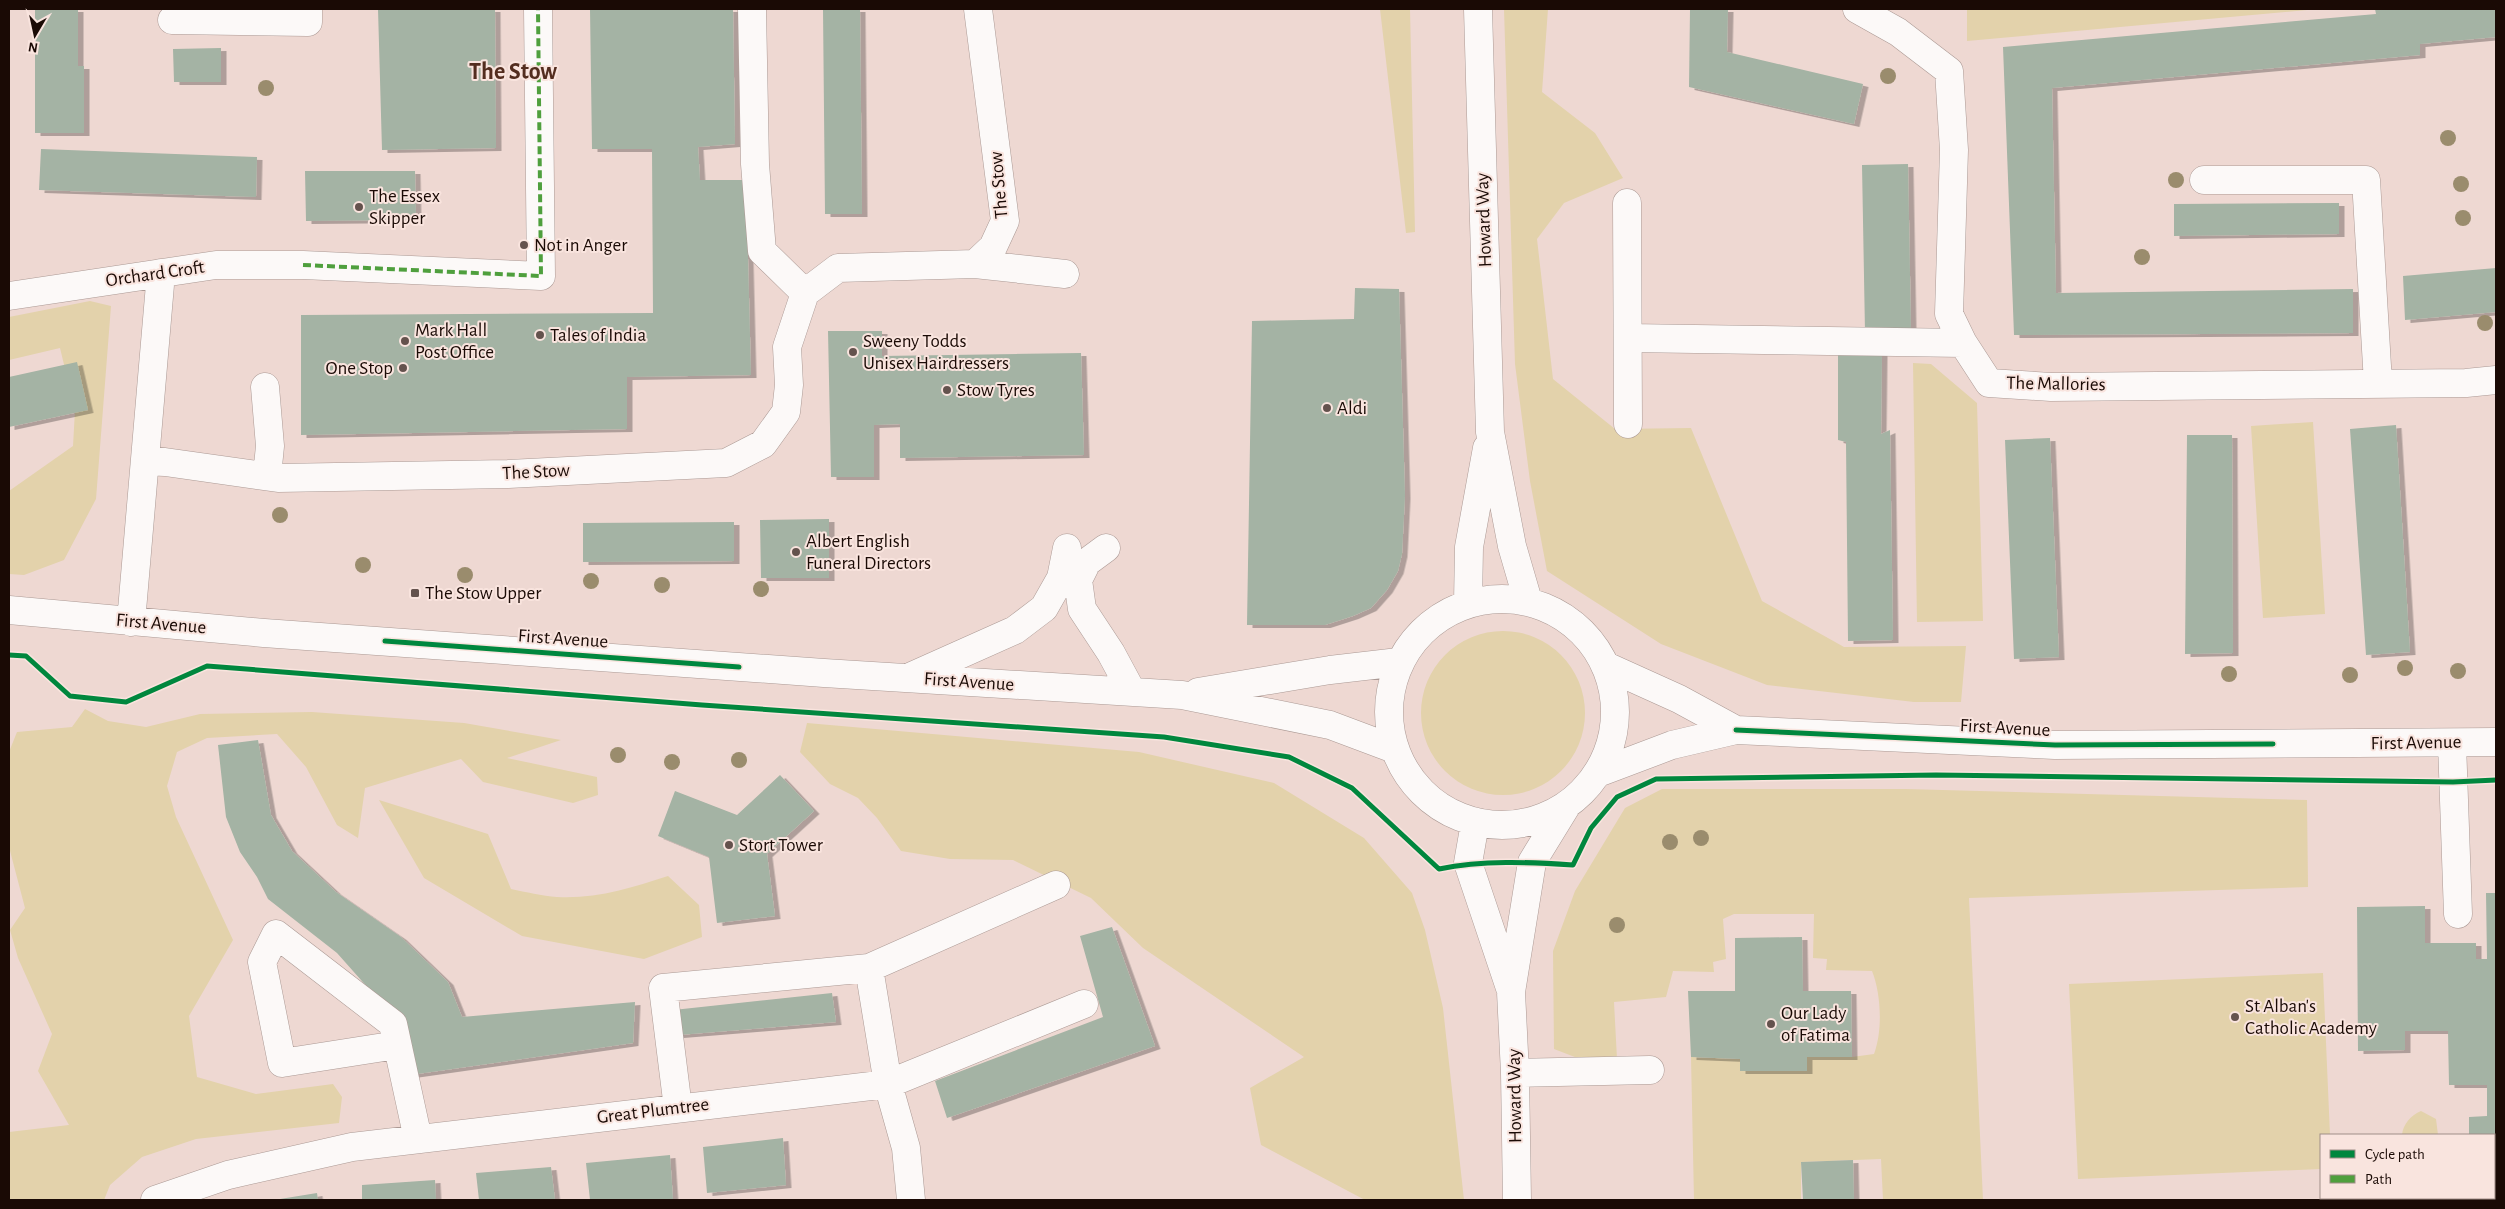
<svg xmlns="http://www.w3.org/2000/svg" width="2505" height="1209" font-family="'Alegreya Sans',sans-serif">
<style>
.green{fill:#e3d2ab}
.building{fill:#a4b3a4;filter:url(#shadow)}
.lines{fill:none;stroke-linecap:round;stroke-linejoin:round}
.minor-casing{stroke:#ab9994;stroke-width:29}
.minor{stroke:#fcf9f8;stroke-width:28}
.quiet{stroke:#4f9f3d;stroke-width:4;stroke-dasharray:8 4;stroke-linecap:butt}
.cycleway-casing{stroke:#f9e4de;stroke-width:8}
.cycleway{stroke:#00873e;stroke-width:5}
.tree{fill:#9a8c6d}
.poi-dot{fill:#64524d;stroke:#f9e4de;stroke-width:2}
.labels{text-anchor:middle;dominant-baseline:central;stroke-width:4;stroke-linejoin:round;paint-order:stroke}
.street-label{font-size:19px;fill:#1a0a05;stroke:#f9e4de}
.poi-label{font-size:19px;fill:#1a0a05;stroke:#f9e4de;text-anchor:start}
.district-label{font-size:24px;font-weight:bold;fill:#532d1f;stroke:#f9e4de}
</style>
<defs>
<filter id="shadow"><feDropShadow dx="5.5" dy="3" stdDeviation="0" flood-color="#0004"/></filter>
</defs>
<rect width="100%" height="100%" fill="#eed8d2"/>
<path class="green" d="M 1380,9 L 1410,9 L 1415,232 L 1406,233 Z
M 1504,9 L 1548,9 L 1542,92 L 1595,133 L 1623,178 L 1564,203 L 1537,239 L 1553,379 L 1615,429 L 1691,428 L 1762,601 L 1844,647 L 1966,646 L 1961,702 L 1914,702 L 1767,685 L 1661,644 L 1547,571 L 1530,481 L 1515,364 Z
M 1967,9 L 2318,9 L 1967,41 Z
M 90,301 L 111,306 L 96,499 L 64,560 L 24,575 L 9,574 L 9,491 L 73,446 L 75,410 L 60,348 L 9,360 L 9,317 Z
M 1913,363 L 1931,364 L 1977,403 L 1983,621 L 1917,622 Z
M 2313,422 L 2325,614 L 2263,618 L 2251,426 Z
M1421 713a82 82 0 1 1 164 0a82 82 0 1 1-164 0Z
M 85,709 L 108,721 L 146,727 L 200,714 L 312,712 L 464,723 L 561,740 L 507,758 L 597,777 L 598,795 L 573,803 L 483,782 L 461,759 L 365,788 L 358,838 L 337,825 L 306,767 L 277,734 L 207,738 L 177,752 L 167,786 L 176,817 L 233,940 L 189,1016 L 197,1077 L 256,1094 L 333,1084 L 342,1097 L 339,1123 L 196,1139 L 142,1157 L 110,1185 L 104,1200 L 9,1200 L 9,1132 L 69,1125 L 38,1071 L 52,1034 L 18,958 L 10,930 L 25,908 L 9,847 L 9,752 L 17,732 L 72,727 Z
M 807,723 L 1139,752 L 1274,783 L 1364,838 L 1412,893 L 1425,930 L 1443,1008 L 1464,1200 L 1365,1200 L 1261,1145 L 1250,1088 L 1304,1057 L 1143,948 L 1091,898 L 1013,860 L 950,859 L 901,851 L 877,818 L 858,798 L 830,784 L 800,752 Z
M 1662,789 L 1906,789 L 2307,800 L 2308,887 L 1969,898 L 1983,1200 L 1883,1200 L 1881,1159 L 1801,1162 L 1801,1200 L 1694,1200 L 1691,1057 L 1740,1059 L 1740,1071 L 1806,1071 L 1807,1057 L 1852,1057 L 1874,1054 C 1883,1030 1881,993 1872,971 L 1826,970 L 1827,959 L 1813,958 L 1814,914 L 1734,914 L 1723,919 L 1726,959 L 1713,962 L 1714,972 L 1673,971 L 1666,997 L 1614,1002 L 1617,1059 L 1580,1059 L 1554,1049 L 1553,951 L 1575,891 L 1625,808 Z
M 379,800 L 488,834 L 511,889 C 526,892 542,896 557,897 C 597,899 631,888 668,876 L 699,905 L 702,937 L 644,959 L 522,936 L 424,878 Z
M 2323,973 L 2330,1135 L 2321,1135 L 2321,1169 L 2078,1179 L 2069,984 Z
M 2421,1111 L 2436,1119 L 2438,1135 L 2402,1135 C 2403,1124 2411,1115 2421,1111 Z
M 2494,1178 L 2496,1178 L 2496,1200 L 2347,1200 L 2347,1198 L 2494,1198 Z"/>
<path class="building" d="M 35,9 L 78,9 L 78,66 L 84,66 L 84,133 L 35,133 Z
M 378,9 L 495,9 L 496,148 L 382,150 Z
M 590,9 L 733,9 L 735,144 L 698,147 L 700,180 L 746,180 L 751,375 L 627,377 L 627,429 L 301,435 L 301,315 L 653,313 L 652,149 L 592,149 Z
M 823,9 L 860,9 L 862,214 L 825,214 Z
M 1690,9 L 1728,9 L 1727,52 L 1863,84 L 1854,124 L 1689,87 Z
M 2375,9 L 2496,9 L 2496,37 L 2420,44 L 2420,55 L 2052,88 L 2056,293 L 2353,289 L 2353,333 L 2014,335 L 2003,47 L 2376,14 Z
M 221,48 L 221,82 L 174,82 L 173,49 Z
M 41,149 L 257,157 L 256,197 L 39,190 Z
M 1908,164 L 1911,330 L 1865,332 L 1862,165 Z
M 305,171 L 415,171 L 416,220 L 306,221 Z
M 2339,203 L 2339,234 L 2174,236 L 2174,204 Z
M 2496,268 L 2496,312 L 2405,320 L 2403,276 Z
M 1355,288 L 1399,289 L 1405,496 L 1402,554 L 1398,571 L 1387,590 L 1371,608 L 1353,616 L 1325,625 L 1247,625 L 1252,321 L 1354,319 Z
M 828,331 L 882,331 L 882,356 L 1081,353 L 1084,455 L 900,458 L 900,424 L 874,425 L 874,477 L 831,477 Z
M 1838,352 L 1882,352 L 1881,434 L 1890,430 L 1893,640 L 1848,641 L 1846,442 L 1838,440 Z
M 77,362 L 88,410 L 9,427 L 9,377 Z
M 2396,425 L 2410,652 L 2366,655 L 2350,429 Z
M 2187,435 L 2232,435 L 2233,653 L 2185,654 Z
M 2050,438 L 2059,657 L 2014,659 L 2005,440 Z
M 829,519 L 829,578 L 761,578 L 760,520 Z
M 734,522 L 734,561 L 583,562 L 583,523 Z
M 258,740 L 271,815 L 292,851 L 336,892 L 401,937 L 448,982 L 462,1017 L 635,1002 L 633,1043 L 410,1075 L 369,989 L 337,953 L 268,899 L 257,877 L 240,852 L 226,817 L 218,745 Z
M 780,775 L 814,811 L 767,854 L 775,916 L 717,923 L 709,857 L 658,836 L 675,791 L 737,815 Z
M 2486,893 L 2496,893 L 2496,1162 L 2494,1162 L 2494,1135 L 2469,1135 L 2469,1117 L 2487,1116 L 2487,1085 L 2449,1085 L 2448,1031 L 2405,1031 L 2405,1050 L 2358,1051 L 2357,907 L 2425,906 L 2425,943 L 2476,943 L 2476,959 L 2487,959 Z
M 1112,927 L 1155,1046 L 947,1118 L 935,1081 L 1103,1017 L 1080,936 Z
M 1802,937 L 1803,991 L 1851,991 L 1852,1057 L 1807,1057 L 1807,1071 L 1740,1071 L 1740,1059 L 1691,1057 L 1688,991 L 1735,991 L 1735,938 Z
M 832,993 L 836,1022 L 666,1036 L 664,1011 Z
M 783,1138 L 786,1185 L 707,1193 L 703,1147 Z
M 670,1155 L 673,1200 L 590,1200 L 586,1163 Z
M 1853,1160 L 1854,1200 L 1803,1200 L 1801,1162 Z
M 551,1167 L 555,1200 L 479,1200 L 476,1173 Z
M 435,1180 L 436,1200 L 362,1200 L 362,1185 Z
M 317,1193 L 318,1200 L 280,1200 L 280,1199 Z"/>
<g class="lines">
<g class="minor-casing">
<path id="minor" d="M 752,9 L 755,164 L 762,251 L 805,293
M 1478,9 L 1490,432 L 1512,546 L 1528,601
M 1857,9 L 1898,32 L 1949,71 L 1954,150 L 1949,314 L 1963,343 L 1989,383 L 2051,387 L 2466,383 L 2496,380
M 172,20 L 308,22 L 308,9
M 2204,180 L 2366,180 L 2378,383
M 1627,203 L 1628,424
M 975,264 L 1065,274
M 9,296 L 216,265 L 303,265 L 541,276 L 538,9
M 1628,338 L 1963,343
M 265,387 L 270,446 L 267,476
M 145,461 L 165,462 L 278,478 L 508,474 L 726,463 L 763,444 L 786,412 L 789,385 L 787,347 L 805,293 L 838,268 L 975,264 L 993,247 L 1005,221 L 978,9
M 1106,548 L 1087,562 L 1078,580 L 1082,609 L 1111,653 L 1132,692
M1389 712a113 113 0 1 1 226 0a113 113 0 1 1-226 0Z
M 1468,603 L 1469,547 L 1487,448
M 9,610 L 264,633 L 824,673 L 1182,695 L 1330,725 L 1394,749
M 131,622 L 161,273
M 1606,666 L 1679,699 L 1736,730
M 912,676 L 1015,630 L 1044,608 L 1061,578 L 1067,548
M 1198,692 L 1330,670 L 1399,662
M 2452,743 L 2458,914
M 1598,773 L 1672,745 L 1736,730 L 2055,745 L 2496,742
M 1475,823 L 1468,863 L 1510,988
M 869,968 L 888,1084 L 1084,1004
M 397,1045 L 282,1063 L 262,962 L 276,934 L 393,1024 L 418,1139
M 1515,1073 L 1650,1070
M 678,1108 L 663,988 L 869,968 L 1056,885
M 155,1200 L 228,1175 L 352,1147 L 888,1084 L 906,1148 L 911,1200
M 1517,1200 L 1515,1073 L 1511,992 L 1532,862 L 1567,805"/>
</g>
<use href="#minor" class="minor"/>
<path class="quiet" d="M 303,265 L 541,276 L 538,9"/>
<g class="cycleway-casing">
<path id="cycleway" d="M 385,641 L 739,667
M 9,655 L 26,656 L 70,696 L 126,702 L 207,666 L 702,705 L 1164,737 L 1289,757 L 1352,788 L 1439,869 C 1483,860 1529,862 1573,865 L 1591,828 L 1617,797 L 1656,779 L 1936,775 L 2453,782 L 2496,780
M 1736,730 L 2055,745 L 2273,744"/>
</g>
<use href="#cycleway" class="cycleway"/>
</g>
<g class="tree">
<circle cx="1888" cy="76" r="8"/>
<circle cx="266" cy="88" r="8"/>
<circle cx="2448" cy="138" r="8"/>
<circle cx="2176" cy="180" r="8"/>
<circle cx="2461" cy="184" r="8"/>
<circle cx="2463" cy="218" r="8"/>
<circle cx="2142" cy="257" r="8"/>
<circle cx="2485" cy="323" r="8"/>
<circle cx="280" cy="515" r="8"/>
<circle cx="363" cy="565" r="8"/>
<circle cx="465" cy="575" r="8"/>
<circle cx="591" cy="581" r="8"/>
<circle cx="662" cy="585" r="8"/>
<circle cx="761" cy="589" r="8"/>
<circle cx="2405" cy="668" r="8"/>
<circle cx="2458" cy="671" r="8"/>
<circle cx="2229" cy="674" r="8"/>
<circle cx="2350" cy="675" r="8"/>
<circle cx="618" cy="755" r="8"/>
<circle cx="739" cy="760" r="8"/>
<circle cx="672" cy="762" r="8"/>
<circle cx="1701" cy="838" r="8"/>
<circle cx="1670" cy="842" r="8"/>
<circle cx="1617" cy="925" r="8"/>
</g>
<g class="poi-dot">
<circle cx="359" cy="207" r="5"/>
<circle cx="524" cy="245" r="5"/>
<circle cx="540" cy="335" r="5"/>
<circle cx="405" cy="341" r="5"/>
<circle cx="853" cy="352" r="5"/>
<circle cx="403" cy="368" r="5"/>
<circle cx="947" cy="390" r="5"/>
<circle cx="1327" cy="408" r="5"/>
<circle cx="796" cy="552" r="5"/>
<rect x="410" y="588" width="10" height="10" rx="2.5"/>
<circle cx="729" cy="845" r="5"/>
<circle cx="2235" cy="1017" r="5"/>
<circle cx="1771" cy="1024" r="5"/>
</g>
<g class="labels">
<g class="street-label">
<text transform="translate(999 185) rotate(-95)">The Stow</text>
<text transform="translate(1484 220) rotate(-92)">Howard Way</text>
<text transform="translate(155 274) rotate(-8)">Orchard Croft</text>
<text transform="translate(2056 384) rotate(1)">The Mallories</text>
<text transform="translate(536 472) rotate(-3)">The Stow</text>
<text transform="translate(161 624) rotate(5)">First Avenue</text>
<text transform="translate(563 639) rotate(4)">First Avenue</text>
<text transform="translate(969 682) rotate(4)">First Avenue</text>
<text transform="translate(2005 728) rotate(3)">First Avenue</text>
<text transform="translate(2416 743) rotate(-1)">First Avenue</text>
<text transform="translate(1515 1096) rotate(-91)">Howard Way</text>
<text transform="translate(653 1111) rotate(-7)">Great Plumtree</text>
</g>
<g class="poi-label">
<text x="369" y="196">The Essex<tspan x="369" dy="22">Skipper</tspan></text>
<text x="534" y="245">Not in Anger</text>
<text x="415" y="330">Mark Hall<tspan x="415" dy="22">Post Office</tspan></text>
<text x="550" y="335">Tales of India</text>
<text x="863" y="341">Sweeny Todds<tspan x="863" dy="22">Unisex Hairdressers</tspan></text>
<text x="393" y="368" text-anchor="end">One Stop</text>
<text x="957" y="390">Stow Tyres</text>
<text x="1337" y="408">Aldi</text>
<text x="806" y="541">Albert English<tspan x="806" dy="22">Funeral Directors</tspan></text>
<text x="425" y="593">The Stow Upper</text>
<text x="739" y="845">Stort Tower</text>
<text x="2245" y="1006">St Alban's<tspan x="2245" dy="22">Catholic Academy</tspan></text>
<text x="1781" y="1013">Our Lady<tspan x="1781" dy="22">of Fatima</tspan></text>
</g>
<g class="district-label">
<text x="513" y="72">The Stow</text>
</g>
</g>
<rect width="2505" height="1209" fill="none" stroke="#1a0a05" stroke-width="20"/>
<rect x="2320" y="1134" width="175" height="65" fill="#f9e4de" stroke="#a08d87"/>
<rect x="2330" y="1150" width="25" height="8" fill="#00873e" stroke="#a08d87"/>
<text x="2365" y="1159" font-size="15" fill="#1a0a05">Cycle path</text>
<rect x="2330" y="1175" width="25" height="8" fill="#4f9f3d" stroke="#a08d87"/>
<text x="2365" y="1184" font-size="15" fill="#1a0a05">Path</text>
<g transform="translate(35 35) rotate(189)" stroke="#f9e4de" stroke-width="4" paint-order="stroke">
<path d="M0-4L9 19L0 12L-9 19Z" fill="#1a0a05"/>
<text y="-8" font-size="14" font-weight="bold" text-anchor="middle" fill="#1a0a05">N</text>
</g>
</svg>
